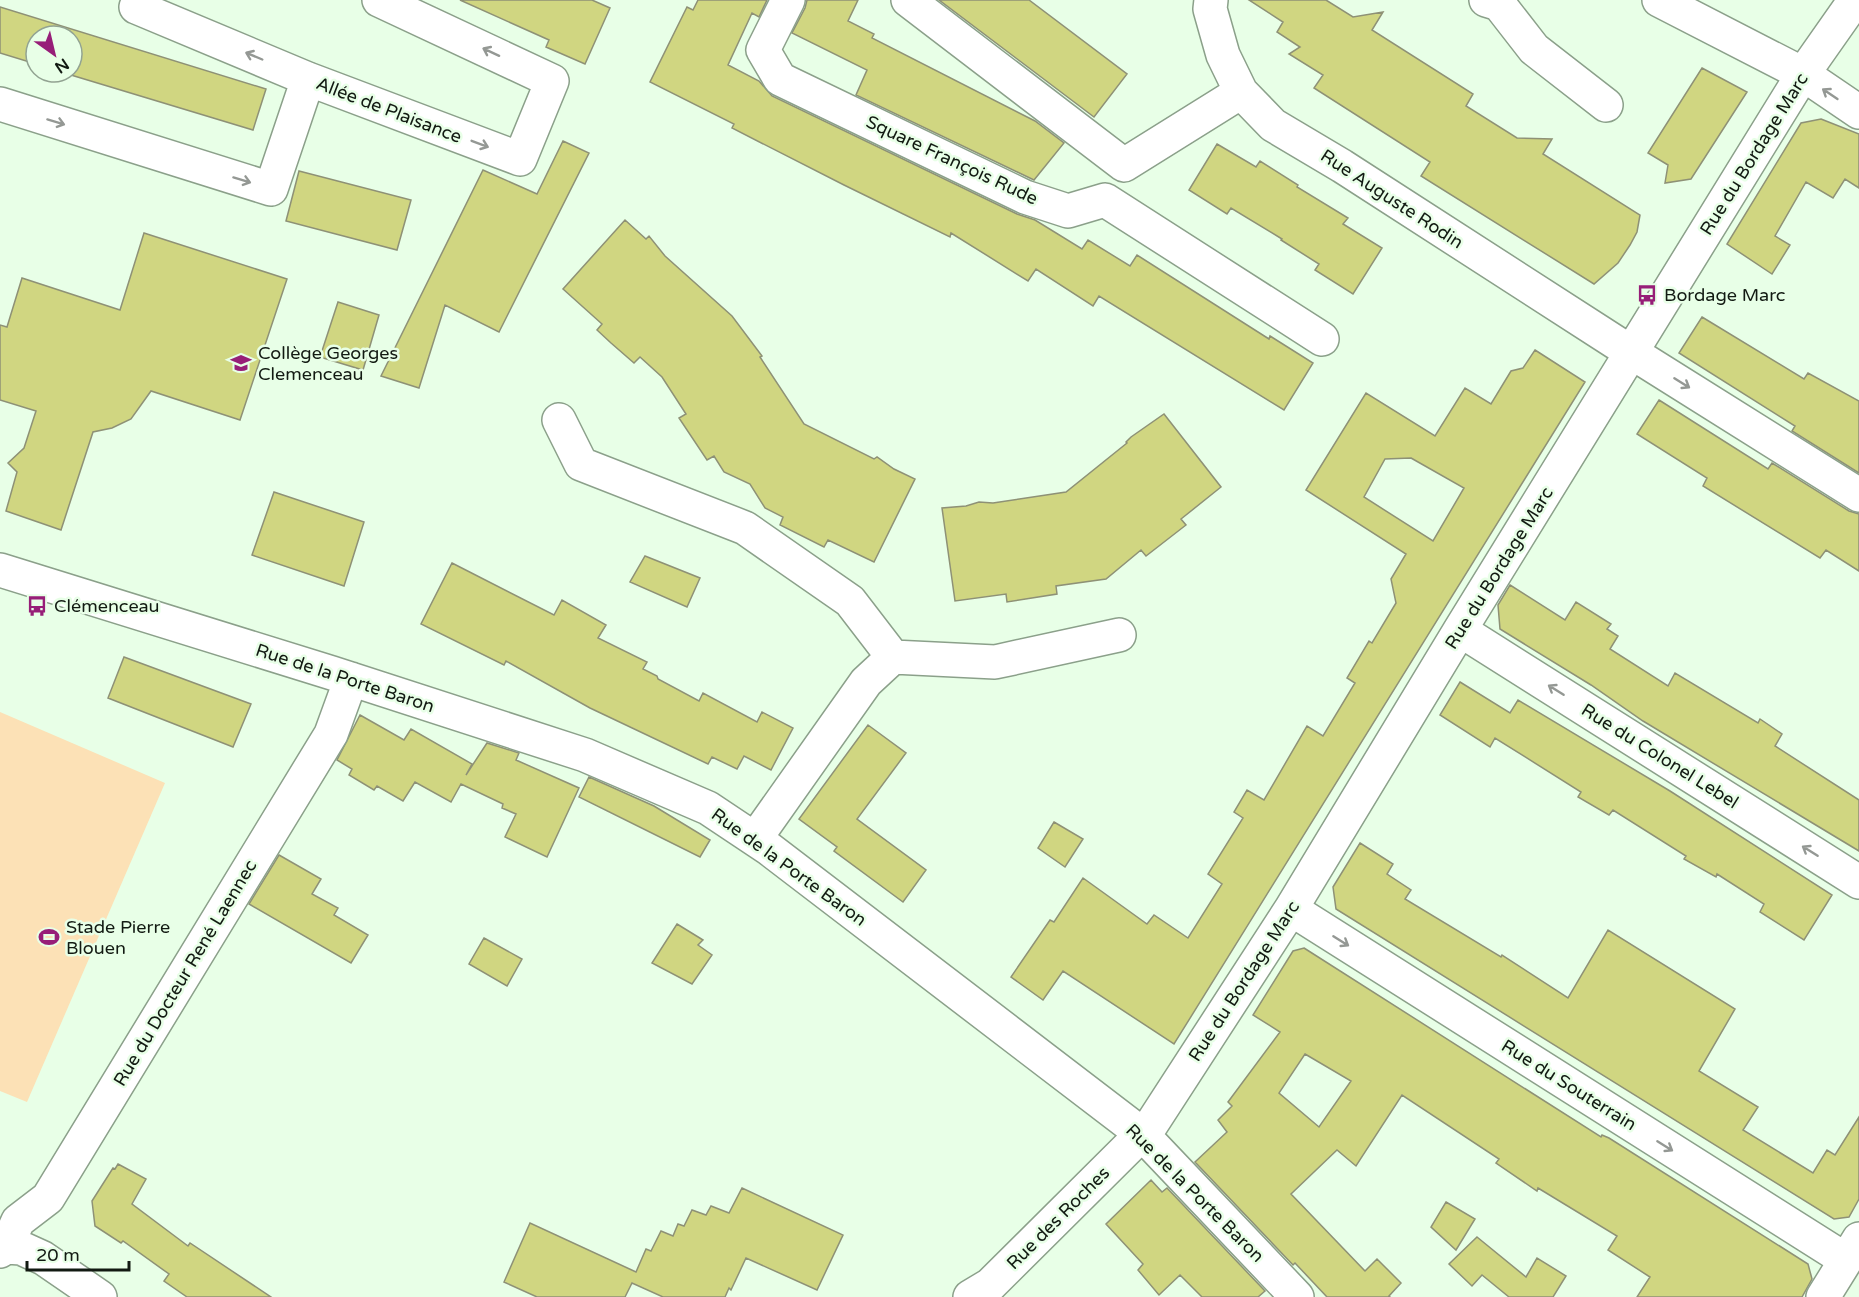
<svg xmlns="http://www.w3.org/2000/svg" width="1859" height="1297" font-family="'Varela Round',sans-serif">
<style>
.green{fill:#fce1b6}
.building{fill:#d0d681;stroke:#8e9176;stroke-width:1.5;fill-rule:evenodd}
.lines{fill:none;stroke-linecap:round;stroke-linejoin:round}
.minor-casing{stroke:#8ba08a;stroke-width:36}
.minor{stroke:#fff;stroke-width:33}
.oneway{stroke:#949894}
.labels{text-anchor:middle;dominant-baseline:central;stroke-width:5;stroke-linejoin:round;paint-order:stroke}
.street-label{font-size:18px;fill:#121a12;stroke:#e8ffe7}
.poi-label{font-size:18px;fill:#121a12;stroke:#e8ffe7;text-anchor:start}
</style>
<rect width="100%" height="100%" fill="#e8ffe7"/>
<path class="green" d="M 0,712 L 165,783 L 27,1102 L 0,1091 Z"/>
<path class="building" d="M 460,0 L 592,0 L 610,8 L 585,64 L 546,47 L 549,40 Z
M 698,0 L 767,0 L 759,17 L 752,13 L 728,65 L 759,81 L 772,96 L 1017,214 L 1035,220 L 1082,249 L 1088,240 L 1130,266 L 1137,255 L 1269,339 L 1270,336 L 1313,363 L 1284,410 L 1099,296 L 1093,306 L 1036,269 L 1028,281 L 951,233 L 950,237 L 844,185 L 732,128 L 734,124 L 650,82 L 687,7 L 693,10 Z
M 807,0 L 858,0 L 848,21 L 874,34 L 872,38 L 1035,121 L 1064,143 L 1034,180 L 856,95 L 867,70 L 792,33 L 805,8 Z
M 939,0 L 1029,0 L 1127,74 L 1094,117 Z
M 1249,0 L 1326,0 L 1353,17 L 1383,12 L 1372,30 L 1473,94 L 1466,106 L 1517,138 L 1552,139 L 1543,154 L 1640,215 L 1637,232 L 1630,245 L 1618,263 L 1594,284 L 1421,176 L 1430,162 L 1314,88 L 1323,75 L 1289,54 L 1300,47 L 1277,32 L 1283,22 Z
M 0,7 L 266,89 L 253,130 L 61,72 L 72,72 L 72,36 L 36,36 L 36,64 L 0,53 Z
M 1702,68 L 1747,92 L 1691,179 L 1665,183 L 1668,165 L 1648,153 Z
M 1821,119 L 1859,134 L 1859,188 L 1845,179 L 1833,198 L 1806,182 L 1775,236 L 1790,245 L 1772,274 L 1727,244 L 1801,123 Z
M 563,141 L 589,153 L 499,332 L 445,305 L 419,388 L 381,376 L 483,170 L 537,194 Z
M 1217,144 L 1256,167 L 1260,161 L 1298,185 L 1297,187 L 1348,218 L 1343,224 L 1382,248 L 1353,294 L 1315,270 L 1319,264 L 1281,240 L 1282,239 L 1231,208 L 1227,214 L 1189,190 Z
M 299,171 L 411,200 L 397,250 L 286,221 Z
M 625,220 L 646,239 L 649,236 L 665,256 L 732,316 L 762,356 L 760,357 L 804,424 L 874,459 L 877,457 L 894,469 L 915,479 L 874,562 L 828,540 L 824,547 L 780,525 L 783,517 L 765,508 L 750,484 L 724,472 L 714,456 L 707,460 L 679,418 L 686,414 L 662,377 L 640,357 L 634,363 L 611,343 L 597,330 L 602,324 L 563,289 Z
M 144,233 L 287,279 L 240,420 L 151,391 L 131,419 L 112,428 L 93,432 L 61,530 L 6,511 L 17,472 L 8,463 L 24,448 L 36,411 L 0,400 L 0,325 L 7,327 L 22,278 L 120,310 Z
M 338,302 L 379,315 L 363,370 L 320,357 Z
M 1702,317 L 1804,379 L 1808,373 L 1859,401 L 1859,473 L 1792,431 L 1795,426 L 1679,353 Z
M 1535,350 L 1585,382 L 1174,1044 L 1063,971 L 1043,1000 L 1011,977 L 1050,920 L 1054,922 L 1083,878 L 1147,924 L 1154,915 L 1188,938 L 1222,884 L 1208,874 L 1243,818 L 1234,812 L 1247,790 L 1264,800 L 1307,726 L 1323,736 L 1355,683 L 1347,678 L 1369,641 L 1372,643 L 1396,603 L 1391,579 L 1406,554 L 1306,490 L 1366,393 L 1435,436 L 1465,388 L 1491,404 L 1511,371 L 1523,368 ZM 1411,458 L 1464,488 L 1433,541 L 1364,497 L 1385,459 Z
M 1659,400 L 1768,469 L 1772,463 L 1849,511 L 1859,514 L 1859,571 L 1826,550 L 1820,558 L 1703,486 L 1707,478 L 1637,434 Z
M 1164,414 L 1221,487 L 1181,519 L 1186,525 L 1146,556 L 1141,550 L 1106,579 L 1056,586 L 1057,594 L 1007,602 L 1006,594 L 955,601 L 942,508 L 966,506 L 979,502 L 993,503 L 1066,492 L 1127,443 L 1126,442 L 1131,437 Z
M 274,492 L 364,522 L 344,586 L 252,555 Z
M 645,556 L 700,578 L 687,607 L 630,582 Z
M 452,563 L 554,615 L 562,600 L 606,625 L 598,638 L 647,662 L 643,669 L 657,676 L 658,679 L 699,701 L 703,693 L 757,722 L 762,712 L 793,728 L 771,770 L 744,756 L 737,769 L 712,757 L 708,764 L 590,708 L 506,661 L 504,665 L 421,624 Z
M 1510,585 L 1565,620 L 1576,602 L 1611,624 L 1607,629 L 1618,636 L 1610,649 L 1668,686 L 1675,673 L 1758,723 L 1760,719 L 1782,734 L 1775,746 L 1859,800 L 1859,851 L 1643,721 L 1591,685 L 1500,629 L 1498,605 Z
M 124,657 L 251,704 L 233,747 L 108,698 Z
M 1460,682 L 1510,713 L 1518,700 L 1670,791 L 1832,895 L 1804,940 L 1760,912 L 1764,904 L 1717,874 L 1716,877 L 1684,859 L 1686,856 L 1613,810 L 1609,815 L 1578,797 L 1581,792 L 1495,738 L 1490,747 L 1440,715 Z
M 360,715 L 404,740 L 411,729 L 472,764 L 466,775 L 487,743 L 519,753 L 516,760 L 579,788 L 547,857 L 505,837 L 516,814 L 502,808 L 503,804 L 461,784 L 451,802 L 415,782 L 403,801 L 377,786 L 374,790 L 349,775 L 352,769 L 337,760 Z
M 868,725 L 906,753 L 857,819 L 926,870 L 903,902 L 834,851 L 837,847 L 799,819 Z
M 589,777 L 654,806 L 710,840 L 700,857 L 579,797 Z
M 1054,822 L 1083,839 L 1065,867 L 1038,848 Z
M 1360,843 L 1393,864 L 1387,874 L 1411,890 L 1405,899 L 1501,957 L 1502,955 L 1568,998 L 1608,930 L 1735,1009 L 1699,1071 L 1758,1107 L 1743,1130 L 1813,1173 L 1827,1150 L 1835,1155 L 1859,1117 L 1859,1199 L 1849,1217 L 1834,1219 L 1336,909 L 1333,887 Z
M 279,855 L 321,879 L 312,894 L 338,908 L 334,915 L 368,935 L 351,963 L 249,904 Z
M 677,924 L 703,940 L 698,945 L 712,955 L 692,984 L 652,963 Z
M 484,938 L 522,959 L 507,986 L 469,964 Z
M 1304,948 L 1601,1137 L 1602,1135 L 1609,1138 L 1808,1264 L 1812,1279 L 1802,1297 L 1637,1297 L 1650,1277 L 1608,1250 L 1617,1236 L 1538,1188 L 1537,1191 L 1496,1163 L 1499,1159 L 1402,1095 L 1356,1166 L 1337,1150 L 1291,1194 L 1365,1271 L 1377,1259 L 1401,1283 L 1389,1296 L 1390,1297 L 1327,1297 L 1295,1263 L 1293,1265 L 1195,1162 L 1227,1132 L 1218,1120 L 1232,1106 L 1228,1102 L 1280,1032 L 1253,1015 L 1293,951 ZM 1305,1054 L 1351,1081 L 1319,1127 L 1279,1093 Z
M 118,1164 L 146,1179 L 132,1204 L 188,1246 L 190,1243 L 271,1297 L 187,1297 L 164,1281 L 169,1274 L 123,1241 L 121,1243 L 95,1226 L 92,1201 L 113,1168 L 115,1169 Z
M 1151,1180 L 1162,1192 L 1167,1188 L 1265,1291 L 1258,1297 L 1202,1297 L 1180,1275 L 1159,1295 L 1138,1270 L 1143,1264 L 1106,1224 Z
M 742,1188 L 843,1235 L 817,1290 L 746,1258 L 731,1290 L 729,1288 L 725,1297 L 663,1297 L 632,1283 L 625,1297 L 537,1297 L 504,1282 L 530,1223 L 636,1272 L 646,1249 L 651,1251 L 661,1231 L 673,1236 L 678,1224 L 684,1226 L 692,1210 L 706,1215 L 711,1206 L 729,1213 Z
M 1446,1202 L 1475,1219 L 1456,1250 L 1431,1227 Z
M 1477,1237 L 1526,1277 L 1537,1258 L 1566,1276 L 1553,1297 L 1509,1297 L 1482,1275 L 1472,1286 L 1449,1264 Z"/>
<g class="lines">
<g class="minor-casing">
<path id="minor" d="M 140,0 L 136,7 L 308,79 L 520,159 L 552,81 L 379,0
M 788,0 L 763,50 L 780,79 L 1025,197 L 1068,211 L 1105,200 L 1322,339
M 908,0 L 1124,165 L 1241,92
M 1211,0 L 1210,9 L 1223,55 L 1241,92 L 1273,125 L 1342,166 L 1615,342 L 1859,495
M 1486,0 L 1499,4 L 1534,49 L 1606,105
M 1659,0 L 1803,74 L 1859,112
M 0,104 L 271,189 L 308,79
M 559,420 L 581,464 L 745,528 L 850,601 L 893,657
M 0,570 L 332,673 L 585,755 L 708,808 L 768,848 L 1142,1134 L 1297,1297
M 1460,630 L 1859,882
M 755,839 L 866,682 L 893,657 L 995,662 L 1119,635
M 1291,909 L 1846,1260
M 6,1247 L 21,1248 L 43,1258 L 100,1297
M 0,1251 L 6,1247 L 18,1221 L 48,1198 L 331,734 L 351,679
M 970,1297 L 990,1285 L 1151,1125 L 1291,909 L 1460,630 L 1803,74 L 1855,0
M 1823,1297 L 1859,1239"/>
</g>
<use href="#minor" class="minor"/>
</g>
<defs><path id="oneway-shaft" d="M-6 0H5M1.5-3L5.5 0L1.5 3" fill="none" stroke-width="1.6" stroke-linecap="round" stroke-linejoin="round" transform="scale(1.5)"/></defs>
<g class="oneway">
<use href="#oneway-shaft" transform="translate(491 52) rotate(-155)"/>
<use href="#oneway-shaft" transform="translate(254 56) rotate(-157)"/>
<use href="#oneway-shaft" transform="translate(1830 94) rotate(-146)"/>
<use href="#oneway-shaft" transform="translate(56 122) rotate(17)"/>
<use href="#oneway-shaft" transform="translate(480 144) rotate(21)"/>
<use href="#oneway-shaft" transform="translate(242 180) rotate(17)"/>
<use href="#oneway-shaft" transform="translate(1682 383) rotate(32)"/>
<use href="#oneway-shaft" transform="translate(1556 690) rotate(-148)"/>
<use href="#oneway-shaft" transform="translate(1810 851) rotate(-148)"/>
<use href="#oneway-shaft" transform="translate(1341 941) rotate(32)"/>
<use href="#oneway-shaft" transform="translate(1665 1146) rotate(32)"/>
</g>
<defs>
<g id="bus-bare" transform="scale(1.62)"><path d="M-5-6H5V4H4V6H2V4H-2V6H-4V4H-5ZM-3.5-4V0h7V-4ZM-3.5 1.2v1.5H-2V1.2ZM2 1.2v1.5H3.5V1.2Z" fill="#971e78" stroke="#e8ffe7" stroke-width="2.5" paint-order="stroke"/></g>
<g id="school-bare" transform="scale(1.62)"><path d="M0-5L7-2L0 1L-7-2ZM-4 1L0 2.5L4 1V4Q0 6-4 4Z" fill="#971e78" stroke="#e8ffe7" stroke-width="2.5" paint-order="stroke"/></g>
<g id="stadium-bare" transform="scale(1.62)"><path d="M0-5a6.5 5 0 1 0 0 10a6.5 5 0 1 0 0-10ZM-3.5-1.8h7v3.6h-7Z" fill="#971e78" stroke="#e8ffe7" stroke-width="2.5" paint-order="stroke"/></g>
</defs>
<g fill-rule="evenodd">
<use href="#bus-bare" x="1647" y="295"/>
<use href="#school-bare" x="241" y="363"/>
<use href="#bus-bare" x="37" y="606"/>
<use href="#stadium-bare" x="49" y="937"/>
</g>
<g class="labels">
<g class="street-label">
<text transform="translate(389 110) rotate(21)">Allée de Plaisance</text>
<text transform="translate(1754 154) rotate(-58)">Rue du Bordage Marc</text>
<text transform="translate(952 160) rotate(25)">Square François Rude</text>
<text transform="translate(1392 199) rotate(33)">Rue Auguste Rodin</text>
<text transform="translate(1499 568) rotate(-58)">Rue du Bordage Marc</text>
<text transform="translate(345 678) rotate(18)">Rue de la Porte Baron</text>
<text transform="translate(1660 756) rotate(32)">Rue du Colonel Lebel</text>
<text transform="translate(789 867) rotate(36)">Rue de la Porte Baron</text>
<text transform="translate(185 973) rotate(-59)">Rue du Docteur René Laennec</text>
<text transform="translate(1244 981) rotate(-57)">Rue du Bordage Marc</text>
<text transform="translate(1569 1085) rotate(32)">Rue du Souterrain</text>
<text transform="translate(1195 1193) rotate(45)">Rue de la Porte Baron</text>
<text transform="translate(1058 1218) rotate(-45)">Rue des Roches</text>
</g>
<g class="poi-label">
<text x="1664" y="295">Bordage Marc</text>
<text x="258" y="353">Collège Georges<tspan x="258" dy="21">Clemenceau</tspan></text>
<text x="54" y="606">Clémenceau</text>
<text x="66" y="927">Stade Pierre<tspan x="66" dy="21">Blouen</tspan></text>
</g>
</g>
<g transform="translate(54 54) rotate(146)"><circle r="28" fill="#e8ffe7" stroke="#92a392" stroke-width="1.5"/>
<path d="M0-4.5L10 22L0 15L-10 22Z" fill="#971e78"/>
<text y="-9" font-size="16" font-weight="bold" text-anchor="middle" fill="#121a12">N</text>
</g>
<path d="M27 1261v9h102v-9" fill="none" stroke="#121a12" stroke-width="3"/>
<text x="36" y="1261" font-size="18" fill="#121a12" stroke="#e8ffe7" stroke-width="4.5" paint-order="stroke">20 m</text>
</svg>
